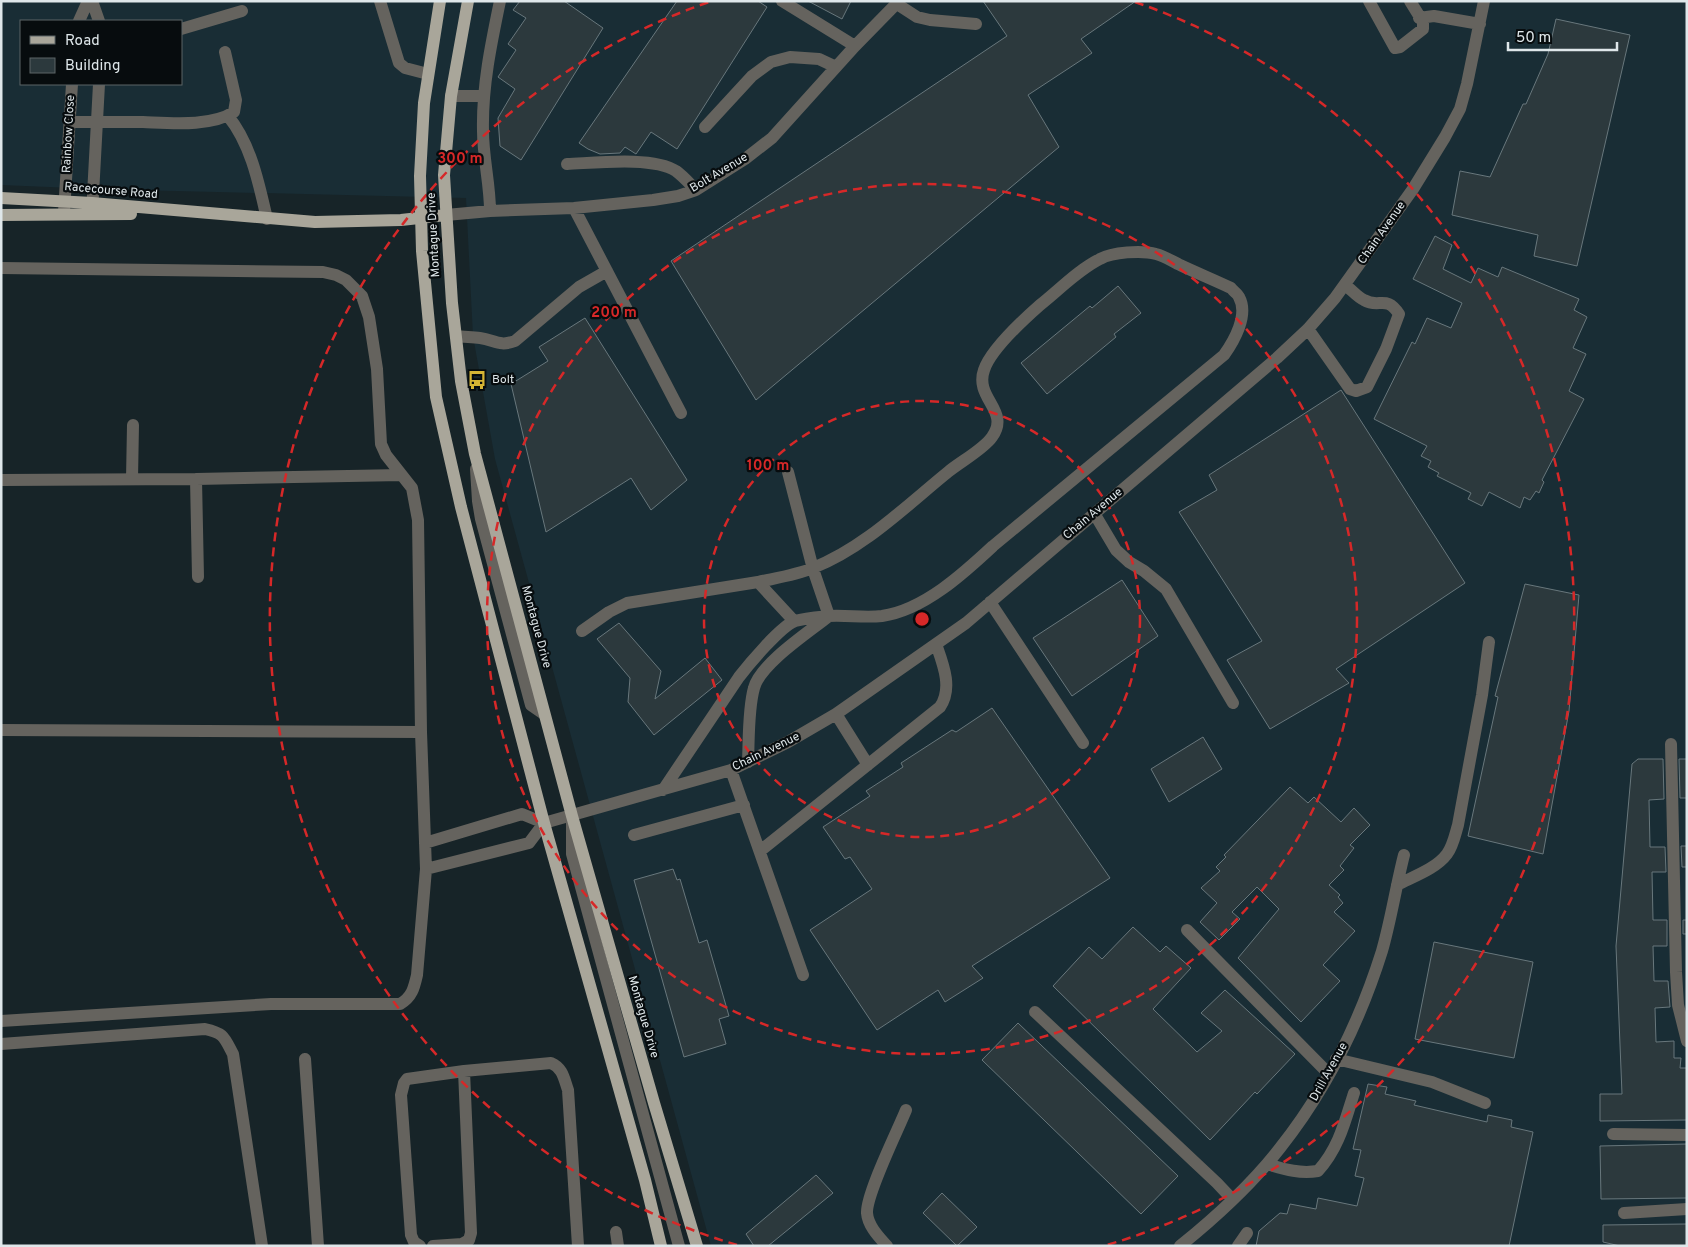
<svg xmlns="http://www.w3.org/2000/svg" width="1688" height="1247" font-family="Overpass,sans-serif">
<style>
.built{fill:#192d35;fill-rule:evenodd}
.building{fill:#2c393d;stroke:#68777c}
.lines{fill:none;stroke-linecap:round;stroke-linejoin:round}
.minor{stroke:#65635e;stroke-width:12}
.major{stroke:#a9a69a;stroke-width:12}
.ring{fill:none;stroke:#d62828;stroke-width:2.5;stroke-dasharray:9 6}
.labels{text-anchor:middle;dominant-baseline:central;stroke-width:4.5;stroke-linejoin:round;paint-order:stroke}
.street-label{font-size:12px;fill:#dfe7ea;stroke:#070c0e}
.poi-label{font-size:12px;fill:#dfe7ea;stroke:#070c0e;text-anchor:start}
.centre{fill:#d62828;stroke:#070c0e;stroke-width:2.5}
.ring-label{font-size:15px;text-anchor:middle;font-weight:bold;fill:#d62828;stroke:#070c0e;stroke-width:4.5;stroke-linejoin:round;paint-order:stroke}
</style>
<rect width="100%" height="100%" fill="#172428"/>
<path class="built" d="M 1,1 L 1687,1 L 1687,1246 L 711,1246 L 495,459 L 473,336 L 466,198 L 97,189 L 1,185 ZM 21,21 L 181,21 L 181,84 L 21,84 Z"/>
<path class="building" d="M 520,1 L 564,1 L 603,28 L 521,160 L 500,146 L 498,118 L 515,89 L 498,77 L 516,50 L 508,44 L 526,18 L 513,10 Z
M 677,1 L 758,1 L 767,7 L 677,149 L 651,132 L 636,154 L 625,147 L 620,153 L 600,154 L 588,149 L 579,143 Z
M 808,1 L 851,1 L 842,19 Z
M 983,1 L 1136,1 L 1081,39 L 1092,53 L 1028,95 L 1059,147 L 756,400 L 671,261 L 1007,36 Z
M 1556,19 L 1630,35 L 1577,266 L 1534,256 L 1538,235 L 1452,215 L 1460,171 L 1490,177 L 1523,104 L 1526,104 L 1548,54 Z
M 1435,236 L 1452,245 L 1443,269 L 1471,283 L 1478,268 L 1498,277 L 1502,267 L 1579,299 L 1574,310 L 1587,317 L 1573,348 L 1586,354 L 1569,391 L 1584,399 L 1542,480 L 1544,482 L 1539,493 L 1536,491 L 1530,500 L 1524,497 L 1520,508 L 1489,492 L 1482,506 L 1468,499 L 1471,493 L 1437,476 L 1439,473 L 1428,467 L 1431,461 L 1421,456 L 1427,446 L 1374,419 L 1412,342 L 1415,344 L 1427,318 L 1451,328 L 1462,303 L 1413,279 Z
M 1118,286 L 1141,313 L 1114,334 L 1116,337 L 1047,394 L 1021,363 L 1090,306 L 1092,308 Z
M 585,318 L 687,480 L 651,510 L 631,478 L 546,532 L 511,384 L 548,361 L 539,347 Z
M 1341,390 L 1465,583 L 1336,669 L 1349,683 L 1270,729 L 1227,660 L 1262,641 L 1179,512 L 1217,490 L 1209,475 Z
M 1122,580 L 1158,636 L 1072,696 L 1033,638 Z
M 1525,584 L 1579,595 L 1569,711 L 1543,854 L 1468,836 L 1498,697 L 1495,696 Z
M 619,623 L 661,671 L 655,699 L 705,658 L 722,680 L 654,735 L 628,702 L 630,678 L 597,639 Z
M 992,708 L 1110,878 L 972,966 L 983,978 L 945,1002 L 938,990 L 877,1030 L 810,930 L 872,889 L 850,857 L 845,859 L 823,827 L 870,796 L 866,791 L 903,767 L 901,763 L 952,730 L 956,732 Z
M 1203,737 L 1222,769 L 1169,802 L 1151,769 Z
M 1638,759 L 1663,759 L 1664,799 L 1649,800 L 1650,847 L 1665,847 L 1666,872 L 1652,872 L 1653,920 L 1667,920 L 1667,946 L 1653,946 L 1654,981 L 1668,981 L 1670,1007 L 1655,1008 L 1656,1042 L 1674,1041 L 1674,1058 L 1681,1058 L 1680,1068 L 1687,1068 L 1687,1120 L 1600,1121 L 1600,1094 L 1622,1094 L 1616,946 L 1632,764 Z
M 1679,759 L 1687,759 L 1687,798 L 1680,798 Z
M 1290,787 L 1308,803 L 1314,797 L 1341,822 L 1354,808 L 1370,825 L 1350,845 L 1354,848 L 1340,866 L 1344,870 L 1329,885 L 1340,895 L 1338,897 L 1343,903 L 1334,912 L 1355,931 L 1323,965 L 1340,981 L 1301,1022 L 1238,958 L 1279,909 L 1257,887 L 1232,912 L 1240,919 L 1219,940 L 1200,922 L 1217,903 L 1201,888 L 1220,871 L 1216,867 L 1226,857 L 1224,855 Z
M 1681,846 L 1687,846 L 1687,867 L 1682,867 Z
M 673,869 L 677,880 L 680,879 L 699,943 L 707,940 L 729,1016 L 719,1019 L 726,1044 L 684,1057 L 634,880 Z
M 1683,920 L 1687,920 L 1687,934 L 1683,934 Z
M 1133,927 L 1160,952 L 1166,946 L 1191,968 L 1153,1009 L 1197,1052 L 1222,1031 L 1201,1013 L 1225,990 L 1295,1054 L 1257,1094 L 1255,1092 L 1210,1140 L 1053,986 L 1089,947 L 1102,959 Z
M 1434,942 L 1533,962 L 1514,1058 L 1415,1039 Z
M 1018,1023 L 1178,1176 L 1141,1214 L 982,1060 Z
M 1368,1084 L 1387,1087 L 1385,1094 L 1416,1101 L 1414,1105 L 1487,1122 L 1488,1115 L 1512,1120 L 1511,1127 L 1533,1132 L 1509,1246 L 1256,1246 L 1259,1231 L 1280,1213 L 1287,1214 L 1290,1204 L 1316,1209 L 1318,1198 L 1357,1206 L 1364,1178 L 1355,1176 L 1361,1150 L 1353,1149 Z
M 1687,1144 L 1687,1198 L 1601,1199 L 1600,1146 Z
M 816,1175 L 833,1193 L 768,1246 L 754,1246 L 746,1234 Z
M 942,1193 L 977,1227 L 957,1246 L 923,1213 Z
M 1687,1224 L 1687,1246 L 1620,1246 L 1603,1242 L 1603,1225 Z"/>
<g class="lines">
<path class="minor" d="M 92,1 L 99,21
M 380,1 L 399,63 L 405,68 L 428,74
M 782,1 L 855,46
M 1369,1 L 1395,48 L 1400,47 L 1423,29 L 1423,22 L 1410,1
M 897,4 L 917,17 L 930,20 L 976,24
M 1419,18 L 1434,16 L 1480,24
M 79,21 L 88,1
M 181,29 L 242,11
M 451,96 L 484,96
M 228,116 C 251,144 259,184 267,219
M 70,122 C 94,122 119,122 143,122 C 170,123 211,127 234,112 L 236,100 L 225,52
M 705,127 L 752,76 L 771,62 L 790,57 L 819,59 L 836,67
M 567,164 C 594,163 653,156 676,171 C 683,176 690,184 696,190
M 574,208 L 681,413
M 490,211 C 490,184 483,158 483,131 C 482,87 491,44 500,1
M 64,212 L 72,84
M 92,213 L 99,84
M 446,215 L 490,211 L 574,208 L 653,200 L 678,196 L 696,190 L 745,159 L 772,138 L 855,46 L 899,1
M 1,268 L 323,272 L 336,275 L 346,280 L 362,296 L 369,317 L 377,369 L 381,444 L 386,455 L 412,488 L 418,520 L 421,732 L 426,869 L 417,975 C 414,988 412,997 400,1004 L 271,1004 L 1,1021
M 1308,329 L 1350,389 L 1356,391 L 1367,387 L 1386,349 L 1399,314 C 1386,294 1379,309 1364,300 C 1357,297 1351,289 1345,285
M 456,336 C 464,337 472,337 480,338 C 495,340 499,347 515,341 L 579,287 L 607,271
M 476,469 L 478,501 L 481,519 L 531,705 L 544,714
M 132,479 L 133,425
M 196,479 L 198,577
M 1,480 L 196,479 L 402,475
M 1094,513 L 1116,550 L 1129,562 L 1144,571 L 1166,589 L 1233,703
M 990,602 L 1083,743
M 582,631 L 609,612 L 627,603 L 758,582 L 794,621
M 836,714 L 868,765
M 1,730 L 421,732
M 1671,744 L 1676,972 L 1678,1005 L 1687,1041
M 748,762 C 749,740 748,709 754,688 C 760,664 809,632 829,616 L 813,569 L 788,472
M 731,770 L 803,975
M 663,790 L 739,677 C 749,664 781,626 795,621 C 805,618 819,617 829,616 C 847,615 865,618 882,616 C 924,610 964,573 993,546 L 1224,355 C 1234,341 1249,315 1239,297 C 1238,294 1233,291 1231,288 C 1214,280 1197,273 1180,265 C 1172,261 1164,256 1156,254 C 1142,250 1112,252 1100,259 C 1078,270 1059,290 1040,305 C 1023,320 991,349 984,370 C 974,398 1011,411 992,437 C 984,449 960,462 948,472 C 906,506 864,548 813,568 C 796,575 776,578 758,582
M 544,823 L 731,770 L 788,742 L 836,714 L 966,623 L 1277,358 L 1308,329 L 1335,298 L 1413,189 L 1445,137 L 1460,109 L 1467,84 L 1484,1
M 572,823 L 572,854 L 679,1246
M 634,835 L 744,805
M 425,843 L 522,814 L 544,823
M 760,851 L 940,707 C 953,688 943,664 936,644
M 426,869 L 529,843 L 544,823
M 1397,885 C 1412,877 1436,869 1447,854 C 1453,846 1455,835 1458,825 L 1482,695 L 1489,642
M 1187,930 L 1329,1074
M 1035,1012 L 1217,1183 L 1232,1199
M 1,1044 L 205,1029 C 224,1033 224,1037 233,1054 L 262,1246
M 305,1059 L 318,1246
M 1336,1059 L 1432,1082 L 1485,1103
M 1613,1134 L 1687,1135
M 1267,1164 C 1284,1169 1299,1174 1318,1171 C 1339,1148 1345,1121 1354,1093
M 1624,1213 L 1687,1209
M 616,1232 L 618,1246
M 420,1246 L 414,1242 L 411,1235 L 401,1095 L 404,1083 L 407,1079 L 464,1071 L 551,1063 C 563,1068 564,1079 568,1090 L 578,1246
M 433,1246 L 462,1244 L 469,1240 L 471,1233 L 464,1071
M 887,1246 C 879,1237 868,1226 867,1213 C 866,1194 898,1130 906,1110
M 1180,1246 C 1216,1217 1252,1184 1280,1148 C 1326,1090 1360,1021 1382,951 C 1391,920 1396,886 1404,855
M 1238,1246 L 1247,1233"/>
<path class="major" d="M 440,1 L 424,103 L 420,176 L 422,251 L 436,397 L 461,507 L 544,823 L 645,1180 L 661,1246
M 468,1 L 451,96 L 444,175 L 452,303 L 461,381 L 475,454 L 572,816 L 654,1103 L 697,1246
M 1,198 L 92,203 L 315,222 L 401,220 L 446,215
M 1,215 L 131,214"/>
</g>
<g class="ring">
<circle cx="922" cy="619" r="218"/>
<circle cx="922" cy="619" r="435"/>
<path d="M737 1245A653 653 0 0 1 709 2M1135 2A653 653 0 0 1 1107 1245"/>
</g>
<defs>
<g id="bus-bare" transform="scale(1.5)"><path d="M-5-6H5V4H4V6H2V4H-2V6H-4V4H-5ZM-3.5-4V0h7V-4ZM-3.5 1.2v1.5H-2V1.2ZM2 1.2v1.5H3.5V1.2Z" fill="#d6b534" stroke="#070c0e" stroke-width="2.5" paint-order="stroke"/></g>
</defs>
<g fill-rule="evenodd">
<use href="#bus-bare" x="477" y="380"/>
</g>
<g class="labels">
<g class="street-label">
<text transform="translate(69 134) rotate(-87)">Rainbow Close</text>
<text transform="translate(719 173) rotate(-31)">Bolt Avenue</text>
<text transform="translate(111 191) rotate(5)">Racecourse Road</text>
<text transform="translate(1382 233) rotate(-55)">Chain Avenue</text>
<text transform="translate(434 235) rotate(-93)">Montague Drive</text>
<text transform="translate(1093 514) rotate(-40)">Chain Avenue</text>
<text transform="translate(536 627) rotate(75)">Montague Drive</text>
<text transform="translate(766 752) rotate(-26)">Chain Avenue</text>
<text transform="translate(643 1017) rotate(74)">Montague Drive</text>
<text transform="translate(1329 1072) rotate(-61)">Drill Avenue</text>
</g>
<g class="poi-label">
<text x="492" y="380">Bolt</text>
</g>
</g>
<circle cx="922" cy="619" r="8" class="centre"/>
<g class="ring-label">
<text x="460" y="163">300 m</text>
<text x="614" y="317">200 m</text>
<text x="768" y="470">100 m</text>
</g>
<rect width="1688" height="1247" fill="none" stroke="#dfe7ea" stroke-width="5"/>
<rect x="20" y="20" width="162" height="65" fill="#070c0e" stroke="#5d6466"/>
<rect x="30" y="36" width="25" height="8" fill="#a9a69a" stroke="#5d6466"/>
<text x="65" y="45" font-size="15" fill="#dfe7ea">Road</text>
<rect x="30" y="58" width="25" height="15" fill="#2c393d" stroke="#5d6466"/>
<text x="65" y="70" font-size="15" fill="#dfe7ea">Building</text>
<path d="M1508 42v8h109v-8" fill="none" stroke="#dfe7ea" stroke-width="2.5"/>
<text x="1516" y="42" font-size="15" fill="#dfe7ea" stroke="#070c0e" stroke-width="4" paint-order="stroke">50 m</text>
</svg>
